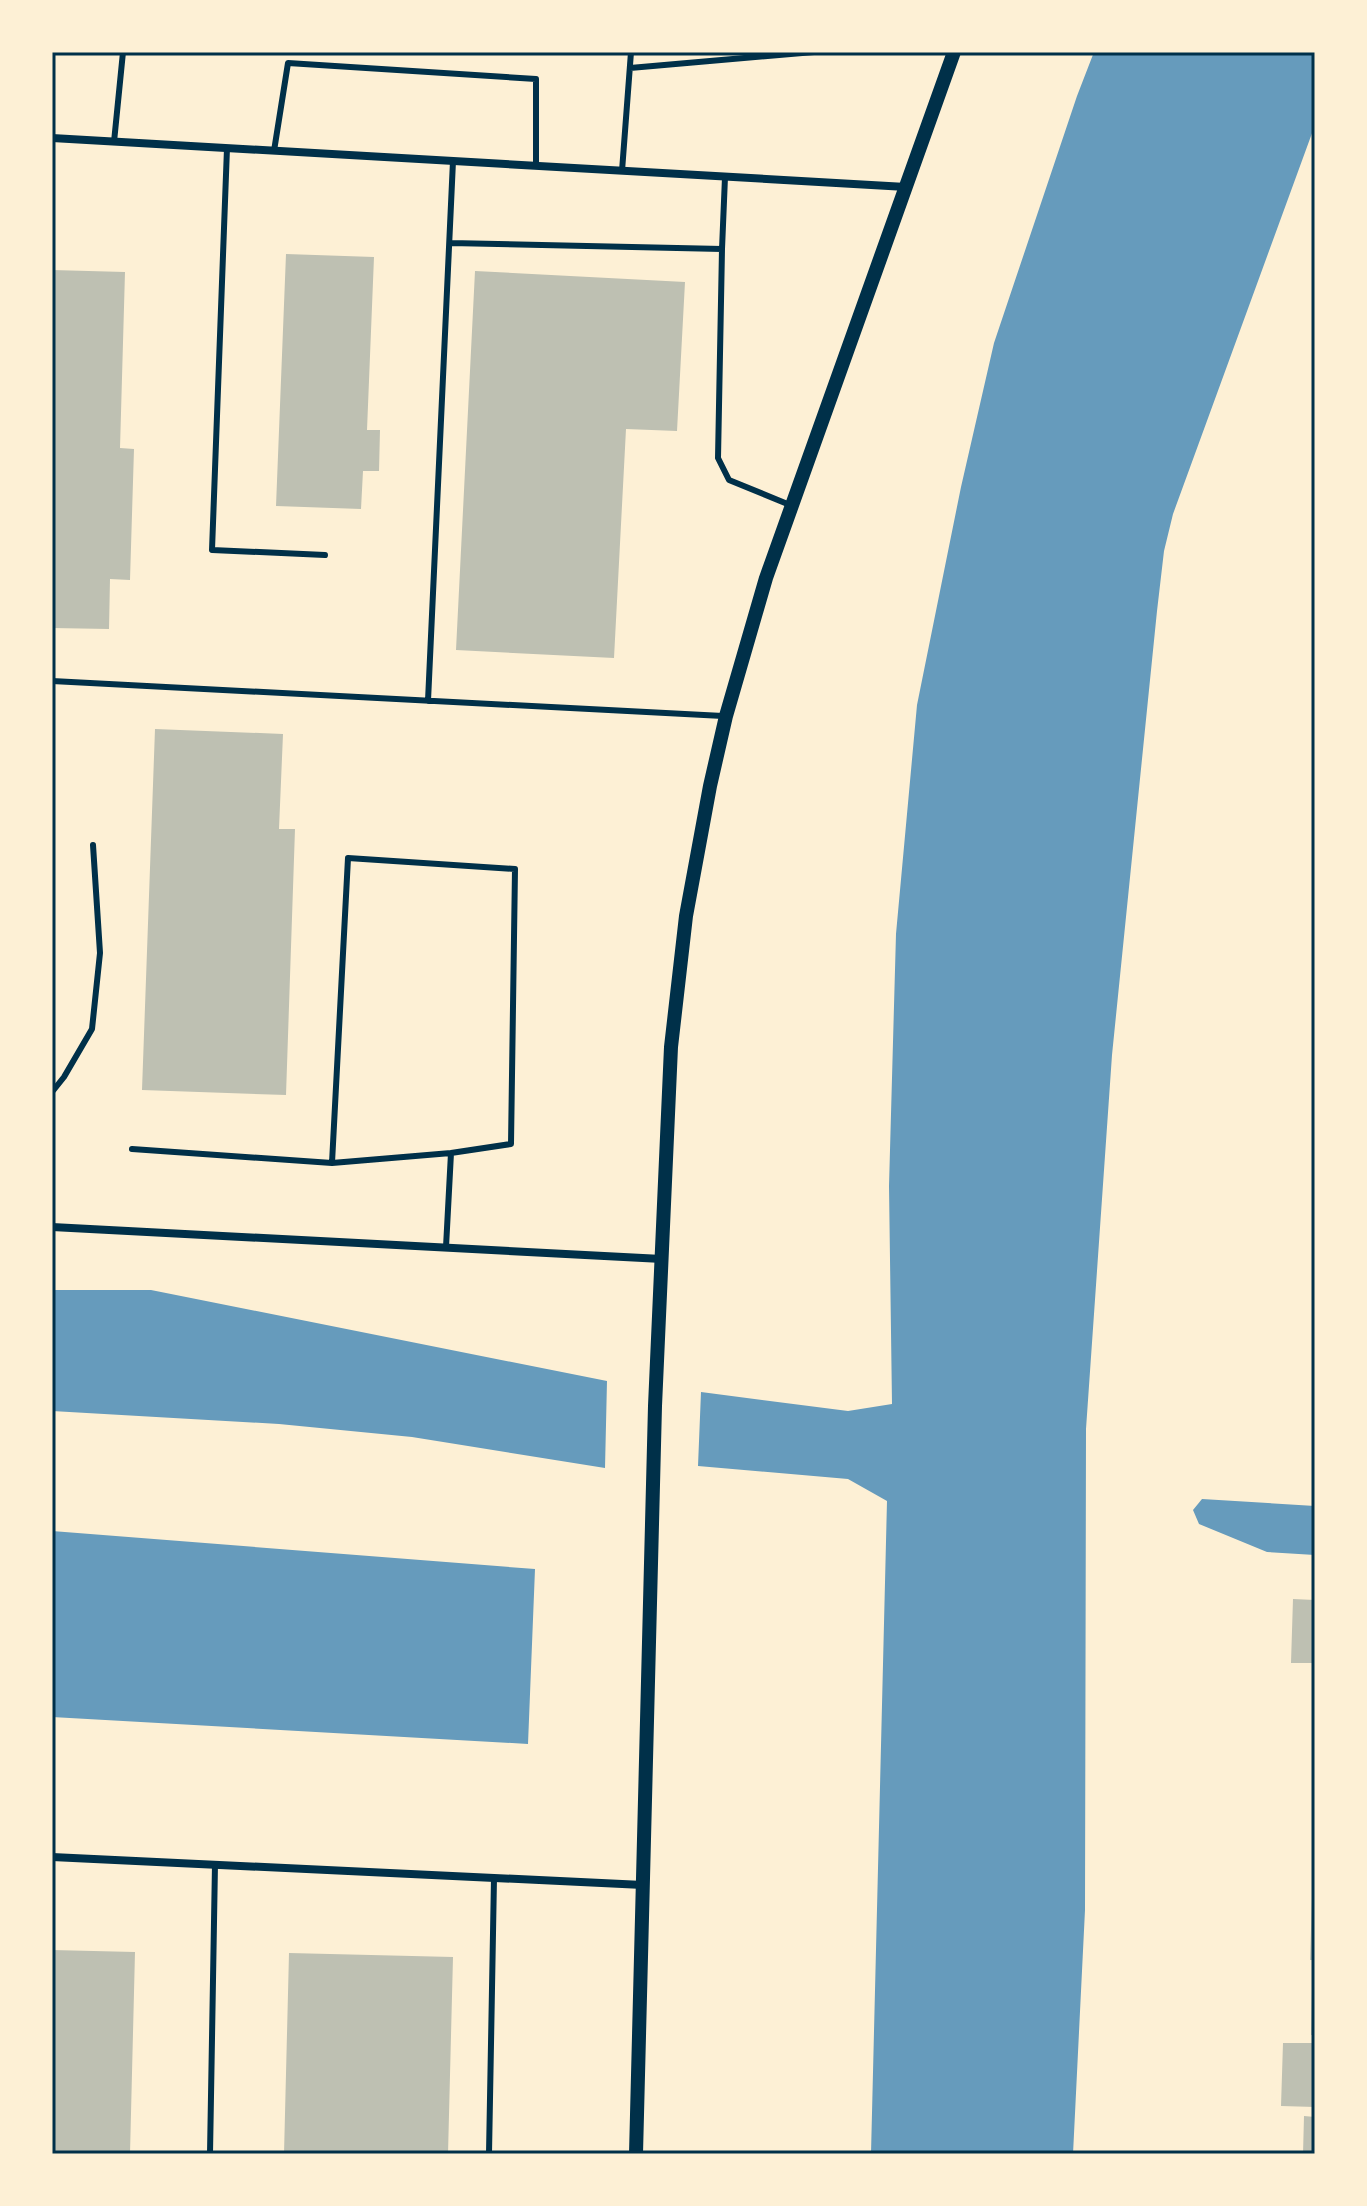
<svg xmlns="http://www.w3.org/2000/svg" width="1367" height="2206" font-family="'Archivo Narrow',sans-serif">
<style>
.water{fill:#669bbc}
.building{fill:#bec0b2}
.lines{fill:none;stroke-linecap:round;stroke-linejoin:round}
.service{stroke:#003049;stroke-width:6}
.minor{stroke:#003049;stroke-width:8}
.tertiary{stroke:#003049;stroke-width:14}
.neatline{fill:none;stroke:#003049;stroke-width:3}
</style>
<rect width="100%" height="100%" fill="#fdf0d5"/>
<path class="water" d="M 1094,52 L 1315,52 L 1315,125 L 1173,514 L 1164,551 L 1157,611 L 1112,1055 L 1086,1429 L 1085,1910 L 1073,2154 L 871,2154 L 887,1501 L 848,1479 L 698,1466 L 701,1392 L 848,1411 L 892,1404 L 889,1186 L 896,934 L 917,705 L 961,487 L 994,343 L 1077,96 Z
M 52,1290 L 151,1290 L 607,1381 L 605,1468 L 412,1437 L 279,1424 L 52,1411 Z
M 1202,1499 L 1315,1506 L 1315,1555 L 1267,1552 L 1199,1524 L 1193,1510 Z
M 52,1531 L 535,1569 L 528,1744 L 52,1717 Z"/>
<path class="building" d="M 286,254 L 374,257 L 367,430 L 380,430 L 379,471 L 363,471 L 361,509 L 276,506 Z
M 52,270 L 125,272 L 120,448 L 134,449 L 130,580 L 110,579 L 109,629 L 52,628 Z
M 475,271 L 685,282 L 677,431 L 626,429 L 614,658 L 456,650 Z
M 155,729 L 283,734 L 279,829 L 295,829 L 286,1095 L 142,1090 Z
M 1293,1599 L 1315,1600 L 1315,1663 L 1291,1663 Z
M 1312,1898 L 1315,1898 L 1315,1960 L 1310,1960 Z
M 52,1950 L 135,1952 L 130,2154 L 52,2154 Z
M 289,1953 L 453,1957 L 448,2154 L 284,2154 Z
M 1312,1989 L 1315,1989 L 1315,2035 L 1311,2035 Z
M 1283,2043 L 1315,2043 L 1315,2107 L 1281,2106 Z
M 1304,2116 L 1315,2117 L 1315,2154 L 1303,2154 Z"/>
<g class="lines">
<path class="service" d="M 630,68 L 814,52
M 114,142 L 123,52
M 227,148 L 212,550 L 325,555
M 274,151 L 288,63 L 536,79 L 536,166
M 622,171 L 631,52
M 450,243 L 722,249 L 725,177
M 722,249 L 718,458 L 729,480 L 790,505
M 52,681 L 723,716
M 428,701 L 453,161
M 52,1092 L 64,1077 L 92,1029 L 100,953 L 93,845
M 132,1149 L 332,1163 L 348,858 L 515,869 L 511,1144 L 451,1153 L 446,1247
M 332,1163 L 451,1153
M 210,2154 L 215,1864
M 489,2154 L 494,1878"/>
<path class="minor" d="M 52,138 L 906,187
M 52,1227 L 662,1259
M 52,1857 L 643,1885"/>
<path class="tertiary" d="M 636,2154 L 655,1406 L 671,1047 L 686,916 L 710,786 L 726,716 L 766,578 L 954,52"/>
</g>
<rect width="1367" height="2206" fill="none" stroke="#fdf0d5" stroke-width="108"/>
<rect x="54" y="54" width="1259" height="2098" class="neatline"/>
</svg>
